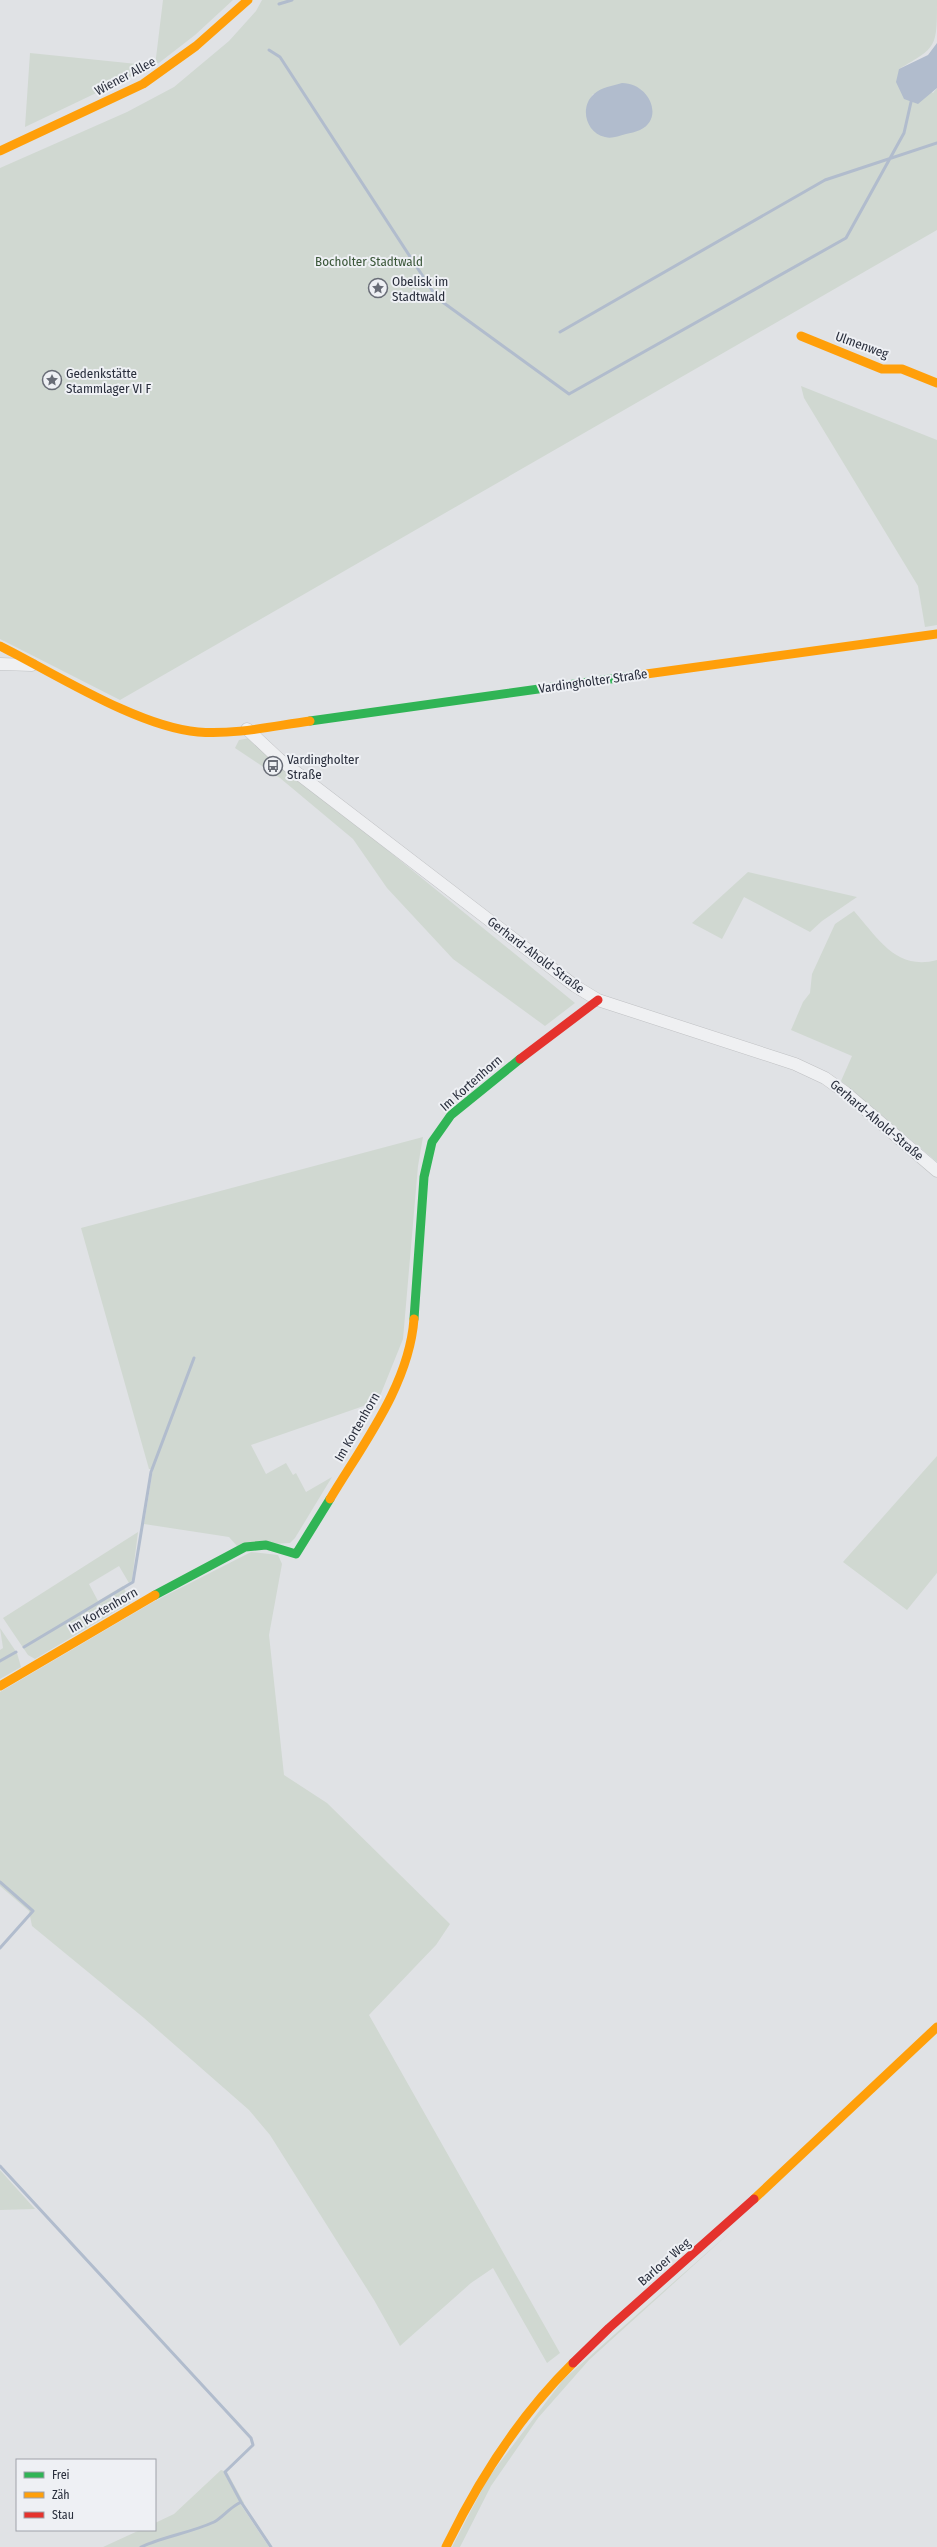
<svg xmlns="http://www.w3.org/2000/svg" width="937" height="2547" font-family="'Fira Sans Condensed',sans-serif">
<style>
.green{fill:#d0d8d1;fill-rule:evenodd}
.water{fill:#b1bccd}
.lines{fill:none;stroke-linecap:round;stroke-linejoin:round}
.stream{stroke:#b1bccd;stroke-width:3}
.street-casing{stroke:#bfc0c3;stroke-width:13}
.street{stroke:#eff0f2;stroke-width:12}
.fast{stroke:#30b455;stroke-width:9}
.slow{stroke:#ff9f0a;stroke-width:9}
.jam{stroke:#e5322d;stroke-width:9}
.labels{text-anchor:middle;dominant-baseline:central;stroke-width:4;stroke-linejoin:round;paint-order:stroke}
.street-label{font-size:13px;fill:#292e3c;stroke:#eef0f4}
.park-label{font-size:13px;fill:#3a5638;stroke:#eef0f4}
.poi-label{font-size:13px;fill:#292e3c;stroke:#eef0f4;text-anchor:start}
</style>
<rect width="100%" height="100%" fill="#e0e2e5"/>
<path class="green" d="M 163,0 L 233,0 L 195,35 L 155,66 Z
M 262,0 L 937,0 C 937,48 937,47 899,69 L 933,93 L 937,88 L 937,230 L 120,700 L 0,639 L 0,168 L 127,112 L 174,87 L 229,41 L 256,11 ZM 593,94 L 652,107 L 647,124 L 586,109 Z
M 30,53 L 137,64 L 136,74 L 25,127 Z
M 801,386 L 937,440 L 937,625 L 925,627 L 918,586 L 804,398 Z
M 250,738 L 575,1003 L 545,1026 L 453,959 L 387,888 L 353,839 L 280,778 L 235,748 L 239,740 Z
M 748,872 L 857,897 L 822,921 L 810,932 L 744,897 L 722,939 L 692,923 Z
M 854,911 C 878,938 896,971 937,960 L 937,1162 L 841,1081 L 852,1056 L 791,1030 L 803,1002 L 810,993 L 812,974 L 835,924 Z
M 423,1137 L 418,1166 L 403,1339 L 378,1401 L 251,1445 L 266,1474 L 286,1463 L 293,1475 L 296,1473 L 306,1492 L 332,1477 L 295,1538 L 290,1543 L 237,1546 L 229,1537 L 144,1524 L 153,1469 L 149,1469 L 81,1228 Z
M 937,1456 L 937,1573 L 907,1610 L 843,1562 Z
M 138,1532 L 132,1580 L 129,1583 L 119,1566 L 89,1584 L 98,1601 L 123,1586 L 131,1602 L 35,1659 L 28,1655 L 3,1618 Z
M 251,1552 L 278,1555 L 282,1564 L 269,1635 L 284,1775 L 327,1803 L 450,1924 L 436,1945 L 369,2015 L 560,2353 L 547,2363 L 493,2268 L 471,2283 L 400,2346 L 374,2300 L 270,2135 L 249,2110 L 144,2018 L 32,1926 L 29,1911 L 0,1886 L 0,1692 L 153,1602 Z
M 0,1628 L 17,1653 L 21,1667 L 0,1679 L 0,1650 L 3,1648 Z
M 0,2170 L 35,2209 L 0,2210 Z
M 736,2227 L 589,2360 L 538,2418 L 491,2486 L 460,2547 L 452,2547 L 488,2478 L 563,2380 Z
M 221,2470 L 227,2472 L 244,2503 L 241,2505 L 269,2547 L 103,2547 L 140,2530 L 155,2530 L 155,2523 L 174,2514 Z"/>
<path class="water" d="M 937,43 L 937,88 L 918,104 L 904,99 L 896,82 L 899,69 L 928,55 Z
M 622,83 C 649,83 665,118 640,130 C 636,132 630,133 626,134 C 618,136 612,139 605,137 C 586,133 579,107 594,94 C 601,87 613,86 622,83 Z"/>
<g class="lines">
<path class="stream" d="M 279,4 L 292,0
M 269,50 L 280,57 L 437,298 L 569,394 L 846,238 L 904,133 L 911,102
M 560,332 L 825,180 L 937,143
M 24,1647 L 133,1582 L 151,1472 L 194,1358
M 0,1661 L 16,1652
M 0,1882 L 33,1911 L 0,1948
M 0,2166 L 251,2438 L 253,2445 L 225,2472 L 241,2502 L 271,2547
M 141,2547 C 165,2536 190,2533 214,2522 C 223,2517 229,2508 241,2502"/>
<g class="street-casing">
<path id="street" d="M 0,664 L 32,665
M 247,729 L 279,759 L 575,986 L 598,1000 L 795,1064 L 825,1078 L 846,1093 L 937,1171"/>
</g>
<use href="#street" class="street"/>
<path class="fast" d="M 310,721 L 639,675
M 414,1319 L 424,1177 L 432,1142 L 451,1115 L 520,1059
M 155,1595 L 245,1547 L 266,1545 L 296,1554 L 330,1499"/>
<path class="slow" d="M 0,151 L 143,84 L 196,46 L 248,0
M 801,336 L 882,369 L 902,369 L 937,383
M 0,646 C 54,673 138,727 198,732 C 235,735 273,726 310,721
M 639,675 L 937,634
M 330,1499 C 363,1444 409,1385 414,1319
M 0,1686 L 155,1595
M 754,2199 L 937,2027
M 446,2547 C 479,2479 519,2416 573,2363"/>
<path class="jam" d="M 520,1059 L 598,1000
M 573,2363 L 609,2328 L 754,2199"/>
</g>
<defs>
<g id="sight-ring" transform="scale(1)"><circle r="9.5" fill="#eef0f4" stroke="#696d77" stroke-width="1.5"/><path d="M0-6L1.8-2.2L6-1.7L2.9 1.2L3.7 5.4L0 3.3L-3.7 5.4L-2.9 1.2L-6-1.7L-1.8-2.2Z" fill="#696d77"/></g>
<g id="bus-ring" transform="scale(1)"><circle r="9.5" fill="#eef0f4" stroke="#696d77" stroke-width="1.5"/><path d="M-5-6H5V4H4V6H2V4H-2V6H-4V4H-5ZM-3.5-4V0h7V-4ZM-3.5 1.2v1.5H-2V1.2ZM2 1.2v1.5H3.5V1.2Z" fill="#696d77"/></g>
</defs>
<g fill-rule="evenodd">
<use href="#sight-ring" x="378" y="288"/>
<use href="#sight-ring" x="52" y="380"/>
<use href="#bus-ring" x="273" y="766"/>
</g>
<g class="labels">
<g class="street-label">
<text transform="translate(125 76) rotate(-28)">Wiener Allee</text>
<text transform="translate(862 345) rotate(20)">Ulmenweg</text>
<text transform="translate(593 681) rotate(-8)">Vardingholter Straße</text>
<text transform="translate(536 955) rotate(37)">Gerhard-Ahold-Straße</text>
<text transform="translate(471 1083) rotate(-41)">Im Kortenhorn</text>
<text transform="translate(877 1120) rotate(40)">Gerhard-Ahold-Straße</text>
<text transform="translate(357 1427) rotate(-60)">Im Kortenhorn</text>
<text transform="translate(103 1610) rotate(-30)">Im Kortenhorn</text>
<text transform="translate(664 2262) rotate(-41)">Barloer Weg</text>
</g>
<g class="park-label">
<text x="369" y="261">Bocholter Stadtwald</text>
</g>
<g class="poi-label">
<text x="392" y="281">Obelisk im<tspan x="392" dy="15">Stadtwald</tspan></text>
<text x="66" y="373">Gedenkstätte<tspan x="66" dy="15">Stammlager VI F</tspan></text>
<text x="287" y="759">Vardingholter<tspan x="287" dy="15">Straße</tspan></text>
</g>
</g>
<rect x="16" y="2459" width="140" height="72" fill="#eef0f4" stroke="#9fa2aa"/>
<rect x="24" y="2472" width="20" height="6" fill="#30b455" stroke="#9fa2aa"/>
<text x="52" y="2479" font-size="12" fill="#292e3c">Frei</text>
<rect x="24" y="2492" width="20" height="6" fill="#ff9f0a" stroke="#9fa2aa"/>
<text x="52" y="2499" font-size="12" fill="#292e3c">Zäh</text>
<rect x="24" y="2512" width="20" height="6" fill="#e5322d" stroke="#9fa2aa"/>
<text x="52" y="2519" font-size="12" fill="#292e3c">Stau</text>
</svg>
